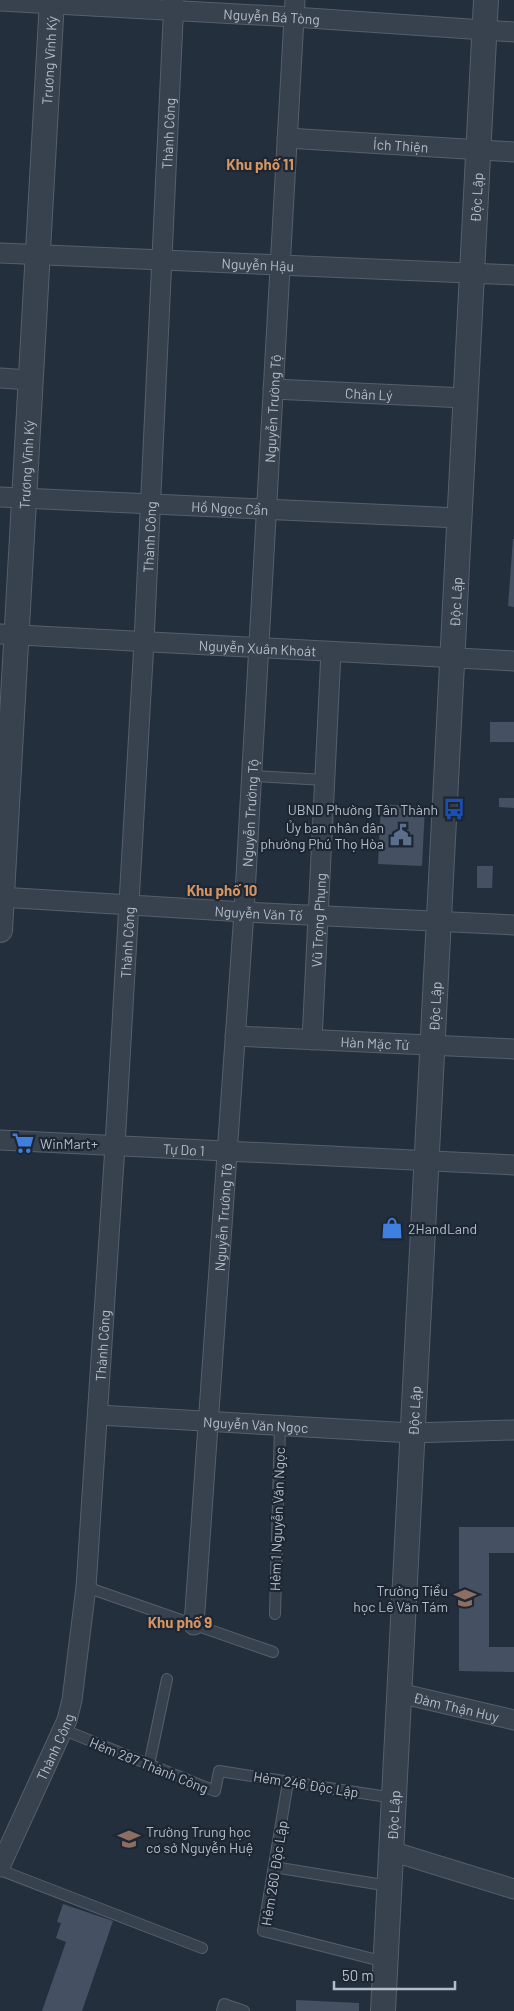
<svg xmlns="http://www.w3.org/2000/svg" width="514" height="2011" font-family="Barlow,sans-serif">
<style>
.building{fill:#455162}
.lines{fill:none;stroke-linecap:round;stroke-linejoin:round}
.service-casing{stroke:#565f6c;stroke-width:12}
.minor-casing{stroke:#565f6c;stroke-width:21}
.tertiary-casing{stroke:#565f6c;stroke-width:26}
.service{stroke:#38414e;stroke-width:10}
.minor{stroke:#38414e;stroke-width:19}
.tertiary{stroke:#38414e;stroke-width:24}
.labels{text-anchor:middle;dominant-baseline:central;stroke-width:4.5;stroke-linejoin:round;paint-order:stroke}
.street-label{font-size:14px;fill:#b4bcc9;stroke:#1d2633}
.poi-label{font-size:14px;fill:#b4bcc9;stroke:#1d2633;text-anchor:end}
.neighbourhood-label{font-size:15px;font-weight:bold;fill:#d59563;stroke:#1d2633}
</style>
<rect width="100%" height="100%" fill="#242f3e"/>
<path class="building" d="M 513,539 L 514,539 L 514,607 L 508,606 Z
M 490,722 L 514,722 L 514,742 L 490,742 Z
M 499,798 L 514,798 L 514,808 L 499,807 Z
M 381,804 L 425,807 L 422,866 L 378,864 Z
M 477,866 L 493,866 L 492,888 L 477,888 Z
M 459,1527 L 514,1527 L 514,1553 L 489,1553 L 489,1647 L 514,1647 L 514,1672 L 459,1671 Z
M 63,1904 L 113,1921 L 82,2011 L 42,2011 L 66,1942 L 56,1938 L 61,1923 L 57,1922 Z
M 296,2000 L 359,2003 L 359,2011 L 296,2011 Z"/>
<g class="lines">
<g class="service-casing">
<path id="service" d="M 252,776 L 325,780
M 86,1587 L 273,1652
M 275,1614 L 280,1425
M 64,1730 L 215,1791 L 219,1771 L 394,1798
M 149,1765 L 167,1679
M 288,1782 L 263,1931 L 385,1962
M 274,1867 L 389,1886
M 0,1870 L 202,1948
M 222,2011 L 224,2004 L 244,2011"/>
</g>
<g class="minor-casing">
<g id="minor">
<path id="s1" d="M 0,1 L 294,17 L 514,32"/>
<path id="s2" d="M 287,138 L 514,152"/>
<path id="s3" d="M 0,253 L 514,275"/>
<path d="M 0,378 L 30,380"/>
<path id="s4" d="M 273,389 L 465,398"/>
<path id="s5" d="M 0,497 L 459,518"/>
<path id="s6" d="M 0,634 L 514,661"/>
<path id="s7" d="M 0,897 L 244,912 L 514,925"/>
<path id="s8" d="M 235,1036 L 514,1049"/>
<path id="s9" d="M 312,1040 L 331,652"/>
<path id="s10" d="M 0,1140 L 514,1165"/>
<path id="s11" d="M 98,1415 L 412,1433 L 514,1430"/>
<path id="s12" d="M 194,1625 L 244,912 L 295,0"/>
<path id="s13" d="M 399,1693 L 514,1720"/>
<path d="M 391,1851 L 514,1889"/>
<path id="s14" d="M 0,1867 L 67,1720 L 72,1700 L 86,1587 L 115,1146 L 144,642 L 174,0"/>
</g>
</g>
<g class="tertiary-casing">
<g id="tertiary">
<path id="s15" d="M 0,930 L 52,0"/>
<path id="s16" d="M 383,2011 L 486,0"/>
</g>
</g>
<use href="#service" class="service"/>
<use href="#minor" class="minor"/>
<use href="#tertiary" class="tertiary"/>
</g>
<defs>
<g id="bus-bare" transform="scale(1.725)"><path d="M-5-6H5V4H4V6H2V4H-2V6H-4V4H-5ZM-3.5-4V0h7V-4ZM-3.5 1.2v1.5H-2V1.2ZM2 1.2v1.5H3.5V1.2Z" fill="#1a4fb4" stroke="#1d2633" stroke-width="2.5" paint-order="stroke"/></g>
<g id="civic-bare" transform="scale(1.725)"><path d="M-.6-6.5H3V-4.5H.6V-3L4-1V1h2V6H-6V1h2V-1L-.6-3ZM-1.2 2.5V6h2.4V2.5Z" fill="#5c6f8a" stroke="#1d2633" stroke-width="2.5" paint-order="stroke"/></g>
<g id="supermarket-bare" transform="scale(1.725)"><path d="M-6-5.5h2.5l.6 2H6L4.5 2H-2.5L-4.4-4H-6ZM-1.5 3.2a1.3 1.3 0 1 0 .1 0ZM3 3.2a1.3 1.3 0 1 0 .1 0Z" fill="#3f7fe0" stroke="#1d2633" stroke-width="2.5" paint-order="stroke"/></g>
<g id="shop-bare" transform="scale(1.725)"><path d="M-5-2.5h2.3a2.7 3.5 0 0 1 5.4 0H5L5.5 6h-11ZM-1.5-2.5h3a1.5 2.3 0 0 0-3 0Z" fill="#3f7fe0" stroke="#1d2633" stroke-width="2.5" paint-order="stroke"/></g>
<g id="school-bare" transform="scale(1.725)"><path d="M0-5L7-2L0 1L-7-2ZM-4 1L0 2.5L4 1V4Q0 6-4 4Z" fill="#8d6e63" stroke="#1d2633" stroke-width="2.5" paint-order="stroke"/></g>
</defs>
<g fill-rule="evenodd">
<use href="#bus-bare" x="454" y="809"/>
<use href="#civic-bare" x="401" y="835"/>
<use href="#supermarket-bare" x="23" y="1143"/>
<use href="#shop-bare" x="392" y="1228"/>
<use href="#school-bare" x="465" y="1598"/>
<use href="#school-bare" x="129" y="1839"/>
</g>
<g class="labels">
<g class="street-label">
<text stroke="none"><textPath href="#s1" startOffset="272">Nguyễn Bá Tòng</textPath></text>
<text stroke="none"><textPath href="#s15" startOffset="871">Trương Vĩnh Ký</textPath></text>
<text stroke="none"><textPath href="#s14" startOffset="1752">Thành Công</textPath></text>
<text stroke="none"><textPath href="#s2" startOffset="114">Ích Thiện</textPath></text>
<text stroke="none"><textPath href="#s16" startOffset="1816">Độc Lập</textPath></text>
<text stroke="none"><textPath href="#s3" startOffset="258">Nguyễn Hậu</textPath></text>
<text stroke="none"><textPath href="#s4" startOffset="96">Chân Lý</textPath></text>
<text stroke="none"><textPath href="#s12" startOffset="1219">Nguyễn Trường Tộ</textPath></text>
<text stroke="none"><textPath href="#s15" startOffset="466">Trương Vĩnh Ký</textPath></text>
<text stroke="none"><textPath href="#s5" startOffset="230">Hồ Ngọc Cẩn</textPath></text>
<text stroke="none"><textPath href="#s14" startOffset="1348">Thành Công</textPath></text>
<text stroke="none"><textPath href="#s16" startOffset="1411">Độc Lập</textPath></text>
<text stroke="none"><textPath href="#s6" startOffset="258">Nguyễn Xuân Khoát</textPath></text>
<text stroke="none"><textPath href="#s12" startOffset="814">Nguyễn Trường Tộ</textPath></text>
<text stroke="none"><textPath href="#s7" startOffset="259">Nguyễn Văn Tố</textPath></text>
<text stroke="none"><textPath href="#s9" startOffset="120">Vũ Trọng Phụng</textPath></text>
<text stroke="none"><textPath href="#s14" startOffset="942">Thành Công</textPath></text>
<text stroke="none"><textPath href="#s16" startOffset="1006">Độc Lập</textPath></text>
<text stroke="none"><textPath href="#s8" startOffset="140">Hàn Mặc Tử</textPath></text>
<text stroke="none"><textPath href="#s10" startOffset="184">Tự Do 1</textPath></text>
<text stroke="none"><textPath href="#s12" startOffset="409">Nguyễn Trường Tộ</textPath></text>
<text stroke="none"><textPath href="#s14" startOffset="538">Thành Công</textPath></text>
<text stroke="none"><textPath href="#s16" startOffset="601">Độc Lập</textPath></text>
<text stroke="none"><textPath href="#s11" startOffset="158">Nguyễn Văn Ngọc</textPath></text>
<text transform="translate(277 1519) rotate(-88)">Hẻm 1 Nguyễn Văn Ngọc</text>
<text stroke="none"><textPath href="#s13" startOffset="59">Đàm Thận Huy</textPath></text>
<text stroke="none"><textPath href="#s14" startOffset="132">Thành Công</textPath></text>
<text transform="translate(149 1765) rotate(22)">Hẻm 287 Thành Công</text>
<text transform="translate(306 1784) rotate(9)">Hẻm 246 Độc Lập</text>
<text stroke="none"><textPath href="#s16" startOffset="196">Độc Lập</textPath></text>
<text transform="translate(274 1873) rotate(-81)">Hẻm 260 Độc Lập</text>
</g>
<g class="poi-label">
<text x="438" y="809">UBND Phường Tân Thành</text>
<text x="384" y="827">Ủy ban nhân dân<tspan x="384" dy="16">phường Phú Thọ Hòa</tspan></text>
<text x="40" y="1143" text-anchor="start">WinMart+</text>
<text x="408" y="1228" text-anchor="start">2HandLand</text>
<text x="448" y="1590">Trường Tiểu<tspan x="448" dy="16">học Lê Văn Tám</tspan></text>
<text x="146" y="1831" text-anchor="start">Trường Trung học<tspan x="146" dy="16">cơ sở Nguyễn Huệ</tspan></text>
</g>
<g class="neighbourhood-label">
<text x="260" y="164">Khu phố 11</text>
<text x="222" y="890">Khu phố 10</text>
<text x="180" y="1622">Khu phố 9</text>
</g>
</g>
<path d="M334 1981v8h121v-8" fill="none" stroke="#b4bcc9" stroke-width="2.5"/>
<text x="342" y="1981" font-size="15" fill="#b4bcc9" stroke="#1d2633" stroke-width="4" paint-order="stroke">50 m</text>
</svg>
